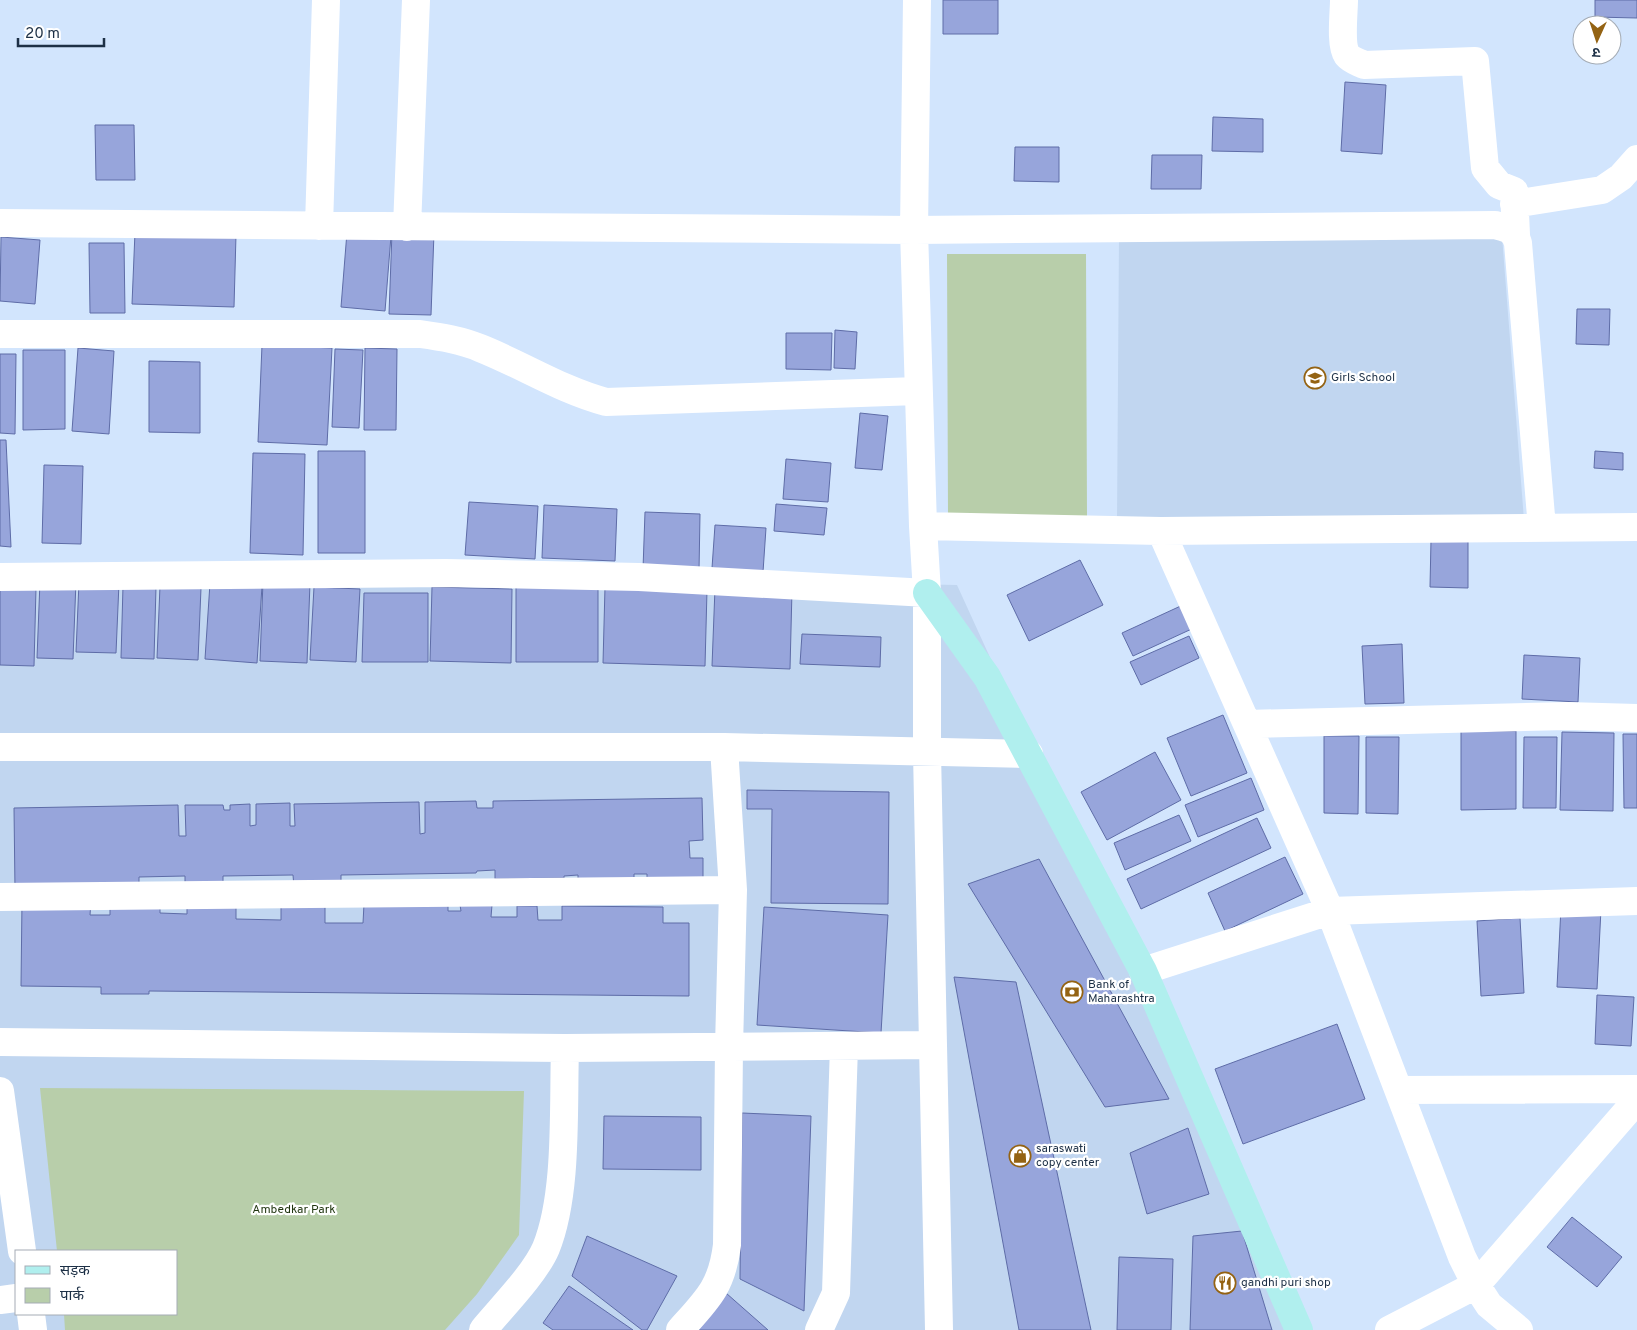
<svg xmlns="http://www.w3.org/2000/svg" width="1637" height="1330" font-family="Overpass,'Noto Sans Devanagari',sans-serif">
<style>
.built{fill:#c1d6f0;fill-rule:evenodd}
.green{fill:#b8ceaa}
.building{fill:#97a5db;stroke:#5e6ca7}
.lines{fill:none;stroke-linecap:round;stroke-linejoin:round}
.street{stroke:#fff;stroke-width:28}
.primary{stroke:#b0efee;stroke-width:28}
.labels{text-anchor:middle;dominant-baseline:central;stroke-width:4.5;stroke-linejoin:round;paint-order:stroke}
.poi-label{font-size:12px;fill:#1d3046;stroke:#fff;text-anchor:start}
.park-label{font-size:12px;fill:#1f340e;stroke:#fff}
</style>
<rect width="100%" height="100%" fill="#d2e5fd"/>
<path class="built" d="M 1119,236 L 1502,236 L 1524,520 L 1117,521 Z
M 0,567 L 957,585 L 1145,997 L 1285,1330 L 0,1330 ZM 16,1251 L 176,1251 L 176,1314 L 16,1314 Z"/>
<path class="green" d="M 947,254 L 1086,254 L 1087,517 L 948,518 Z
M 40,1088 L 524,1091 L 519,1235 L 477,1294 L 445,1330 L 65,1330 L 64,1314 L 176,1314 L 176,1251 L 57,1251 Z"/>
<path class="building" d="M 943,0 L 998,0 L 998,34 L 943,34 Z
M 1595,0 L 1637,0 L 1637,18 L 1595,17 Z
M 1345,82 L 1386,85 L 1382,154 L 1341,151 Z
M 1213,117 L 1263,119 L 1263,152 L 1212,151 Z
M 95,125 L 134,125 L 135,180 L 96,180 Z
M 1015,147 L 1059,147 L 1059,182 L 1014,181 Z
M 1152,155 L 1202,155 L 1201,189 L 1151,189 Z
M 135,232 L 236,235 L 234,307 L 132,304 Z
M 347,232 L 391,236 L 385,311 L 341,307 Z
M 392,232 L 434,233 L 431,315 L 389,314 Z
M 1,237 L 40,240 L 35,304 L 0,301 Z
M 89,243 L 124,243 L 125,313 L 90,313 Z
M 1577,309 L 1610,309 L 1609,345 L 1576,344 Z
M 835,330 L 857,332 L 855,369 L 834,368 Z
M 786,333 L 832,333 L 831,370 L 786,369 Z
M 262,345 L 332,348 L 327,445 L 258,442 Z
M 78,348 L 114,351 L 109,434 L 72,431 Z
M 365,348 L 397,349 L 396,430 L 364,430 Z
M 335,349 L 363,350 L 359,428 L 332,427 Z
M 23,350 L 65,350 L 65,429 L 23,430 Z
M 0,354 L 16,354 L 15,434 L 0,433 Z
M 149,361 L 200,362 L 200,433 L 149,432 Z
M 860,413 L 888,416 L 882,470 L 855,468 Z
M 0,440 L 6,440 L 11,547 L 0,546 Z
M 318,451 L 365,451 L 365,553 L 318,553 Z
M 1595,451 L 1623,453 L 1623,470 L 1594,468 Z
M 253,453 L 305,454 L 303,555 L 250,553 Z
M 786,459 L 831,463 L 828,502 L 783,499 Z
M 44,465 L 83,466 L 81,544 L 42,543 Z
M 469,502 L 538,506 L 535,559 L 465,555 Z
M 776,504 L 827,508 L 824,535 L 774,531 Z
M 544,505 L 617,509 L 615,561 L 542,558 Z
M 645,512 L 700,514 L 699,571 L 643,569 Z
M 715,525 L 766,528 L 763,572 L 712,568 Z
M 1431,540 L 1468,541 L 1468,588 L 1430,587 Z
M 1080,560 L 1103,605 L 1029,641 L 1007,595 Z
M 40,581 L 76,581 L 73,659 L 37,658 Z
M 263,581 L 310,583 L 307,663 L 260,661 Z
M 79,582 L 119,583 L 116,653 L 76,652 Z
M 210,583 L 262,586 L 257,663 L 205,659 Z
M 123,586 L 156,587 L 154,659 L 121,658 Z
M 160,586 L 201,588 L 198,660 L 157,658 Z
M 0,587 L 36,588 L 34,666 L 0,665 Z
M 314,587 L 360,589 L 356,662 L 310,660 Z
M 432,587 L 512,589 L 511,663 L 430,661 Z
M 516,587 L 598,588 L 598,662 L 516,662 Z
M 605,587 L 707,590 L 705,666 L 603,663 Z
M 715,588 L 792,590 L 790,669 L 712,666 Z
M 364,593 L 428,593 L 428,662 L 362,662 Z
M 1185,604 L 1196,627 L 1133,656 L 1122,633 Z
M 802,634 L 881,637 L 880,667 L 800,664 Z
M 1189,636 L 1199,658 L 1141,685 L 1130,662 Z
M 1402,644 L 1404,703 L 1365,704 L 1362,646 Z
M 1524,655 L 1580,658 L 1578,702 L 1522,699 Z
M 1223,715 L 1247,773 L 1191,796 L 1167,738 Z
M 1461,731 L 1516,731 L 1516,809 L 1461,810 Z
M 1562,732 L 1614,733 L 1613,811 L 1560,810 Z
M 1623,734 L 1637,734 L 1637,808 L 1624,808 Z
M 1324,736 L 1359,736 L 1358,814 L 1324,813 Z
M 1366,737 L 1399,737 L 1398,814 L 1366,813 Z
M 1524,737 L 1557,737 L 1556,808 L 1523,808 Z
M 1155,752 L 1181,800 L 1107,840 L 1081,792 Z
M 1251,778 L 1264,810 L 1198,837 L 1185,805 Z
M 747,790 L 889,792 L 888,904 L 771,903 L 772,809 L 747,809 Z
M 702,798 L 703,840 L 689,841 L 690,858 L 703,858 L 703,880 L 647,881 L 647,874 L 634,874 L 634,878 L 578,879 L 578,875 L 564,876 L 564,878 L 495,879 L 495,870 L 477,871 L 476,873 L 341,875 L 341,886 L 294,887 L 293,875 L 223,876 L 223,887 L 185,888 L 185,876 L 139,877 L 139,888 L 15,890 L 14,808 L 178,805 L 179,836 L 186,836 L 185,805 L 223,805 L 224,810 L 230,810 L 230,805 L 250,804 L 250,826 L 256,825 L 256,804 L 290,803 L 290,826 L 295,826 L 294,804 L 419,802 L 420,834 L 425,833 L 425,802 L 476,801 L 477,808 L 493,808 L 493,801 Z
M 1179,815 L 1191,841 L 1125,870 L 1114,843 Z
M 1257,818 L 1271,848 L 1141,909 L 1127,879 Z
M 1285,857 L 1303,894 L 1225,931 L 1208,893 Z
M 1039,859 L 1169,1099 L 1105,1107 L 968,884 Z
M 22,901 L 91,901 L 90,915 L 110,915 L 110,901 L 160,902 L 160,913 L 187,914 L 187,903 L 236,903 L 236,919 L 281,920 L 281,903 L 325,904 L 325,923 L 363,923 L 364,904 L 448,905 L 448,911 L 461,911 L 460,905 L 492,905 L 491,917 L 517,917 L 517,906 L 537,906 L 538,920 L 562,920 L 562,906 L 663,907 L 663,923 L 689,923 L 689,996 L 149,991 L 149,994 L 101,994 L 101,987 L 21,986 Z
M 764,907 L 888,915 L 881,1033 L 757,1025 Z
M 1561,907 L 1601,909 L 1597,989 L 1557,987 Z
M 1520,918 L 1524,993 L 1481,996 L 1477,921 Z
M 954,977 L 1016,982 L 1091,1330 L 1019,1330 Z
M 1597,995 L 1634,997 L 1631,1046 L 1595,1044 Z
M 1337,1024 L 1365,1099 L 1243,1144 L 1215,1069 Z
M 742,1113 L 811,1116 L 804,1311 L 740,1279 Z
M 604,1116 L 701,1117 L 701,1170 L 603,1169 Z
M 1188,1128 L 1209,1194 L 1147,1214 L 1130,1153 Z
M 1572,1217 L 1622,1257 L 1597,1287 L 1547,1247 Z
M 1242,1231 L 1272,1330 L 1190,1330 L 1193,1236 Z
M 587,1236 L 677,1276 L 647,1330 L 642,1330 L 572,1276 Z
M 1119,1257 L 1173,1259 L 1171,1330 L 1117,1330 Z
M 569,1286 L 633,1330 L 553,1330 L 543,1323 Z
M 726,1293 L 768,1330 L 694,1330 Z"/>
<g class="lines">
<path class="street" d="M 917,0 L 914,230 L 923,526 L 1161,531 L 1637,527
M 1344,0 C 1344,12 1340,45 1347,55 C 1351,60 1358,62 1364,65 L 1475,61 L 1485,168 L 1499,185 L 1514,191 L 1516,235
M 1514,204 L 1602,190 L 1621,177 L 1637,159
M 0,223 L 914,230 L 1495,225 C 1508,228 1514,230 1518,243 L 1542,528
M 319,226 L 326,0
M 407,227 L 416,0
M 0,334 L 420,334 C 441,337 461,340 480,348 C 523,365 561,390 606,402 L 917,391
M 1161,531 L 1330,911 L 1462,1257 L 1476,1285 L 1489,1305 L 1519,1330
M 0,577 L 446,573 L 639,577 L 927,593
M 1247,724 L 1567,716 L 1637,718
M 0,747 L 724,747 L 1029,754
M 0,897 L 733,890
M 1143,971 L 1330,911 L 1637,901
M 0,1042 L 565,1048
M 933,1045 L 939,1330
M 1399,1090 L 1637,1089
M 0,1091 L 22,1251
M 0,1300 L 16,1298
M 31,1314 L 33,1330
M 483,1330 C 501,1308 535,1274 546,1248 C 568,1194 563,1108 565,1048 L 933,1045 L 927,752 L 927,593 L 923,526
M 680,1330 C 707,1300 722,1287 727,1245 L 729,1047 L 733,890 L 724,747
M 819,1330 L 836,1293 L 844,1046
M 1389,1330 L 1476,1285 L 1637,1100"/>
<path class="primary" d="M 927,593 L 987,677 L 1143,971 L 1299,1330"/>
</g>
<defs>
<g id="school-ring" transform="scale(1.125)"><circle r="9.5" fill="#fff" stroke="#946313" stroke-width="1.5"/><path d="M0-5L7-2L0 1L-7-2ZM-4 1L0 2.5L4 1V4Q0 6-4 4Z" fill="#946313"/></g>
<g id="bank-ring" transform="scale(1.125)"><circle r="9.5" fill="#fff" stroke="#946313" stroke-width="1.5"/><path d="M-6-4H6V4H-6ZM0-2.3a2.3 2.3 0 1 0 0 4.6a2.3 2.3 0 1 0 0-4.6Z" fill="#946313"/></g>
<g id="shop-ring" transform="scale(1.125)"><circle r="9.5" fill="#fff" stroke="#946313" stroke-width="1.5"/><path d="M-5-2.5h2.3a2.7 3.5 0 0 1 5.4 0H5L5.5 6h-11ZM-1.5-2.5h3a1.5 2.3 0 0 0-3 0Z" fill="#946313"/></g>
<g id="restaurant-ring" transform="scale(1.125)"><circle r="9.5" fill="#fff" stroke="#946313" stroke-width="1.5"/><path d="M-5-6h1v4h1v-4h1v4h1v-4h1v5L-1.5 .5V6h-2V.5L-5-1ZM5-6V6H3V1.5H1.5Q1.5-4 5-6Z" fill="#946313"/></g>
</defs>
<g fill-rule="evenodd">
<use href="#school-ring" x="1315" y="378"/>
<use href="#bank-ring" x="1072" y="992"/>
<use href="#shop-ring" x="1020" y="1156"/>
<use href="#restaurant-ring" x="1225" y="1283"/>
</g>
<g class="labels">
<g class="poi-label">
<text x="1331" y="378">Girls School</text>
<text x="1088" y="985">Bank of<tspan x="1088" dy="14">Maharashtra</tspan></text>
<text x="1036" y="1149">saraswati<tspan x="1036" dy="14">copy center</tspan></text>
<text x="1241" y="1283">gandhi puri shop</text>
</g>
<g class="park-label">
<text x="294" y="1210">Ambedkar Park</text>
</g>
</g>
<rect x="15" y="1250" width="162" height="65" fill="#ffffff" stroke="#a5acb5"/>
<rect x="25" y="1266" width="25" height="8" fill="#b0efee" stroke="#a5acb5"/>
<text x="60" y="1275" font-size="15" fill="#1d3046">सड़क</text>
<rect x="25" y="1288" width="25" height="15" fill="#b8ceaa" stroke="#a5acb5"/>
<text x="60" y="1300" font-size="15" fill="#1d3046">पार्क</text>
<g transform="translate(1597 40) rotate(183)"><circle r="24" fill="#ffffff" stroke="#a5acb5"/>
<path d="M0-4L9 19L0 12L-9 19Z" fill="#946313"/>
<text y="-8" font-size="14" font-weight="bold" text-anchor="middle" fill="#1d3046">उ</text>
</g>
<path d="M18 38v8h86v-8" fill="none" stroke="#1d3046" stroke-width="2.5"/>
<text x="25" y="38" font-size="15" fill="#1d3046" stroke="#ffffff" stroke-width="4" paint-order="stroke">20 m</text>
</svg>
